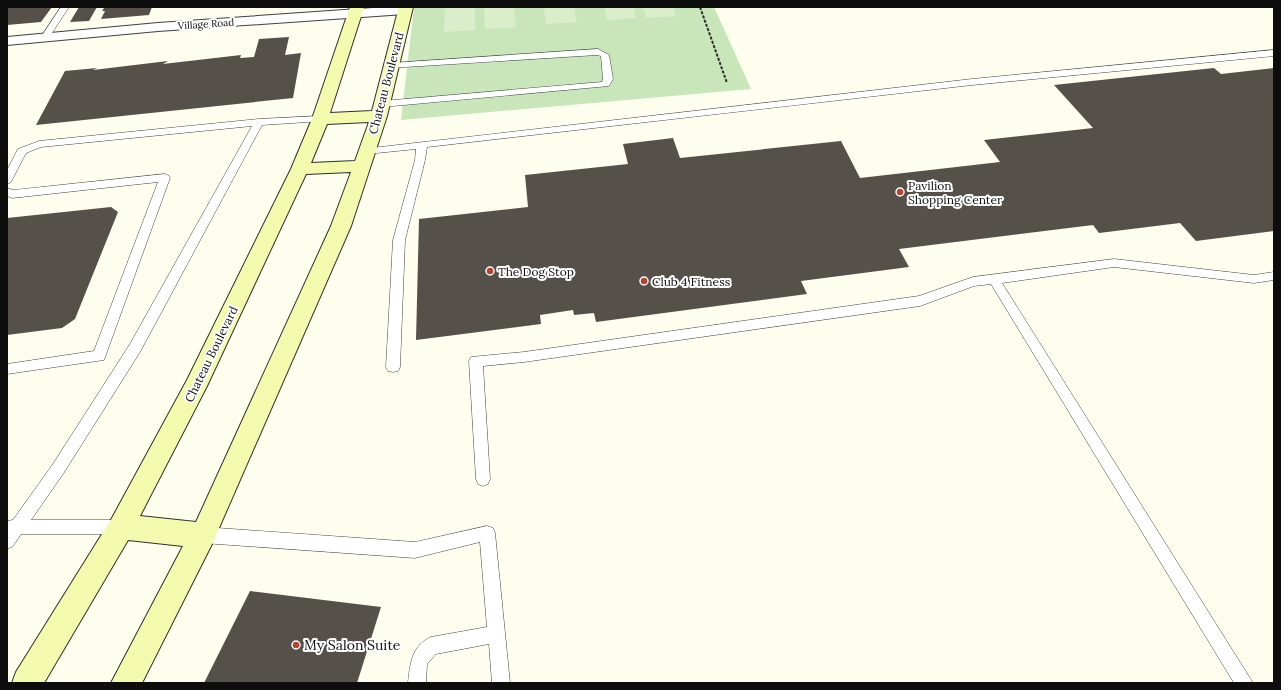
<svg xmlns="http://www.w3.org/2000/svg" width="1281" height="690" font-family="Lora,serif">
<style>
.green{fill:#c8e6ba}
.pitch{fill:#dbeecb}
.building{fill:#55514a}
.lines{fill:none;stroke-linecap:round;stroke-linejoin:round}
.lane-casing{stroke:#404040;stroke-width:1}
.street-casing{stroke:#404040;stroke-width:2}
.secondary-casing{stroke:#2f2f2f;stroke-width:2}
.path{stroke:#2f2f2f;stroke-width:2;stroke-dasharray:3 1.5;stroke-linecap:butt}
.lane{fill:#fff;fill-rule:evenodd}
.street{fill:#fff;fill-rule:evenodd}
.secondary{fill:#f3faae;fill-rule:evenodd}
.poi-dot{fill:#b5432e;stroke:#fff;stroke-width:1.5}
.labels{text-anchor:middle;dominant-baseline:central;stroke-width:4;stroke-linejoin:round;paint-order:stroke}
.far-street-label{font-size:10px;fill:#0d0d0d;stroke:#fff}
.street-label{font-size:12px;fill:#0d0d0d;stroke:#fff}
.poi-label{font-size:12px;fill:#0d0d0d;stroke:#fff;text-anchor:start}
.near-poi-label{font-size:14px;fill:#0d0d0d;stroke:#fff;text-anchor:start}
</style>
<rect width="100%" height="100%" fill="#fefeee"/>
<path class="green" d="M 414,7 L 714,7 L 751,89 L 401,120 Z"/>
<path class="pitch" d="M 445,7 L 475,7 L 475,30 L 444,32 Z
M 484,7 L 514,7 L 516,27 L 485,29 Z
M 544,7 L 574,7 L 577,22 L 546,24 Z
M 604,7 L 634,7 L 636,18 L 607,20 Z
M 643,7 L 673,7 L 676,16 L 646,18 Z"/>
<path class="building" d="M 12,7 L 52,7 L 41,22 L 7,25 L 7,8 Z
M 79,7 L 97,7 L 89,21 L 70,22 Z
M 152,7 L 149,15 L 101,19 L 105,11 L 102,11 L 104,8 Z
M 289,37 L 285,55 L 301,53 L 293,98 L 36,125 L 65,71 L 97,68 L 93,70 L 168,61 L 163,64 L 241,55 L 240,58 L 254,57 L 259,39 Z
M 1214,68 L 1221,74 L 1274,68 L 1274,231 L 1196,241 L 1180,223 L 1099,233 L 1093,225 L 899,249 L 909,267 L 801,281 L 807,294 L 596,322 L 594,313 L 574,315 L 573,310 L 540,315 L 541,324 L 416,340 L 419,219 L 528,207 L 525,175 L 628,164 L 623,144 L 673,138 L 680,158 L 841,141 L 860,178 L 1000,162 L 984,140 L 1093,128 L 1054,85 Z
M 111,207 L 118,212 L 75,319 L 62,328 L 7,335 L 7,218 Z
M 250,591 L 381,607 L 357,683 L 204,683 Z"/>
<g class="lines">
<g class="lane-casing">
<path id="lane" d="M 61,7 L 69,7 L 48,39 L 42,39 L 41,37 Z
M 598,49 L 609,55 L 613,79 L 609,86 L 382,107 L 377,104 L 382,101 L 602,82 L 603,79 L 601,56 L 597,55 L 389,68 L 387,66 L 392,63 Z
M 1274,50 L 1274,56 L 972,85 L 427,147 L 425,160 L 405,240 L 400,367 L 398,371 L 393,372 L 388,371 L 386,367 L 393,240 L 415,160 L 416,149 L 367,154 L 363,153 L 362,151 L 363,149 L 972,79 Z
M 320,116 L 325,119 L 323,121 L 262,125 L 140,352 L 63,474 L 31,520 L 121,520 L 126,522 L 129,527 L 126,532 L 121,534 L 21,534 L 13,546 L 7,549 L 7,521 L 13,520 L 53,464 L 130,344 L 252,126 L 41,147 L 26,153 L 12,180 L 11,182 L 7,184 L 7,170 L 18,149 L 39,141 L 259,119 Z
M 165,174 L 169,176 L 170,178 L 104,360 L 7,374 L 7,364 L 94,351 L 158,182 L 12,198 L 7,196 L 7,188 L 13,190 Z
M 1114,259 L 1254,275 L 1274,272 L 1274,280 L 1254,283 L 1114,267 L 1002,283 L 1253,683 L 1234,683 L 991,284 L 974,286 L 920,306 L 524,362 L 483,366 L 490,479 L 488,484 L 483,486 L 478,484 L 476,479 L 469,361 L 471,357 L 524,352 L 919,296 L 973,277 Z
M 487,526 L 493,528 L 495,533 L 510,683 L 492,683 L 489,644 L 436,654 L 427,664 L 426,683 L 408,683 C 410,665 411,646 431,637 L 487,627 L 480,542 L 415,558 L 203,543 L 197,540 L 195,535 L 197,530 L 203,527 L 415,542 Z"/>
</g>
<g class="street-casing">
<path id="street" d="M 387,7 L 410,7 L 412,10 L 410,13 L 405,14 L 158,31 L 7,45 L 7,37 L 158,23 Z"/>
</g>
<g class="secondary-casing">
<path id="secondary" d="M 350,7 L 364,7 L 330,113 L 372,111 L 399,7 L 413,7 L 387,116 L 351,226 L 212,544 L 142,683 L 111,683 L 183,546 L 128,540 L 44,683 L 12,683 L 16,672 L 112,518 L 187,380 L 291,169 L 312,119 ZM 369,122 L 355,161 L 311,163 L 327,124 ZM 351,172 L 331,226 L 196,522 L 140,516 L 207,386 L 306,174 Z"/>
</g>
<path class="path" d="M 700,7 L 727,83"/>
<use href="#lane" class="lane"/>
<use href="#street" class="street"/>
<use href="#secondary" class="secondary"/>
</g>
<g class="poi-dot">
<circle cx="900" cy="192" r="4"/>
<circle cx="490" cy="271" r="4"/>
<circle cx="644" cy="281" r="4"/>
<circle cx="296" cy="645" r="4"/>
</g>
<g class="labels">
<g class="far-street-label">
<text transform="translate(206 24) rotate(-4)">Village Road</text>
</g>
<g class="street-label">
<text transform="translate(386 83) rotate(-75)">Chateau Boulevard</text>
<text transform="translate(211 354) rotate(-64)">Chateau Boulevard</text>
</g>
<g class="poi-label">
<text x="908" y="185">Pavilion<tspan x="908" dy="14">Shopping Center</tspan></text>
<text x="498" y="271">The Dog Stop</text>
<text x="652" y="281">Club 4 Fitness</text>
</g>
<g class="near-poi-label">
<text x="304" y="645">My Salon Suite</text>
</g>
</g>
<rect width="1281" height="690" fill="none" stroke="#0d0d0d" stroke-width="16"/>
</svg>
